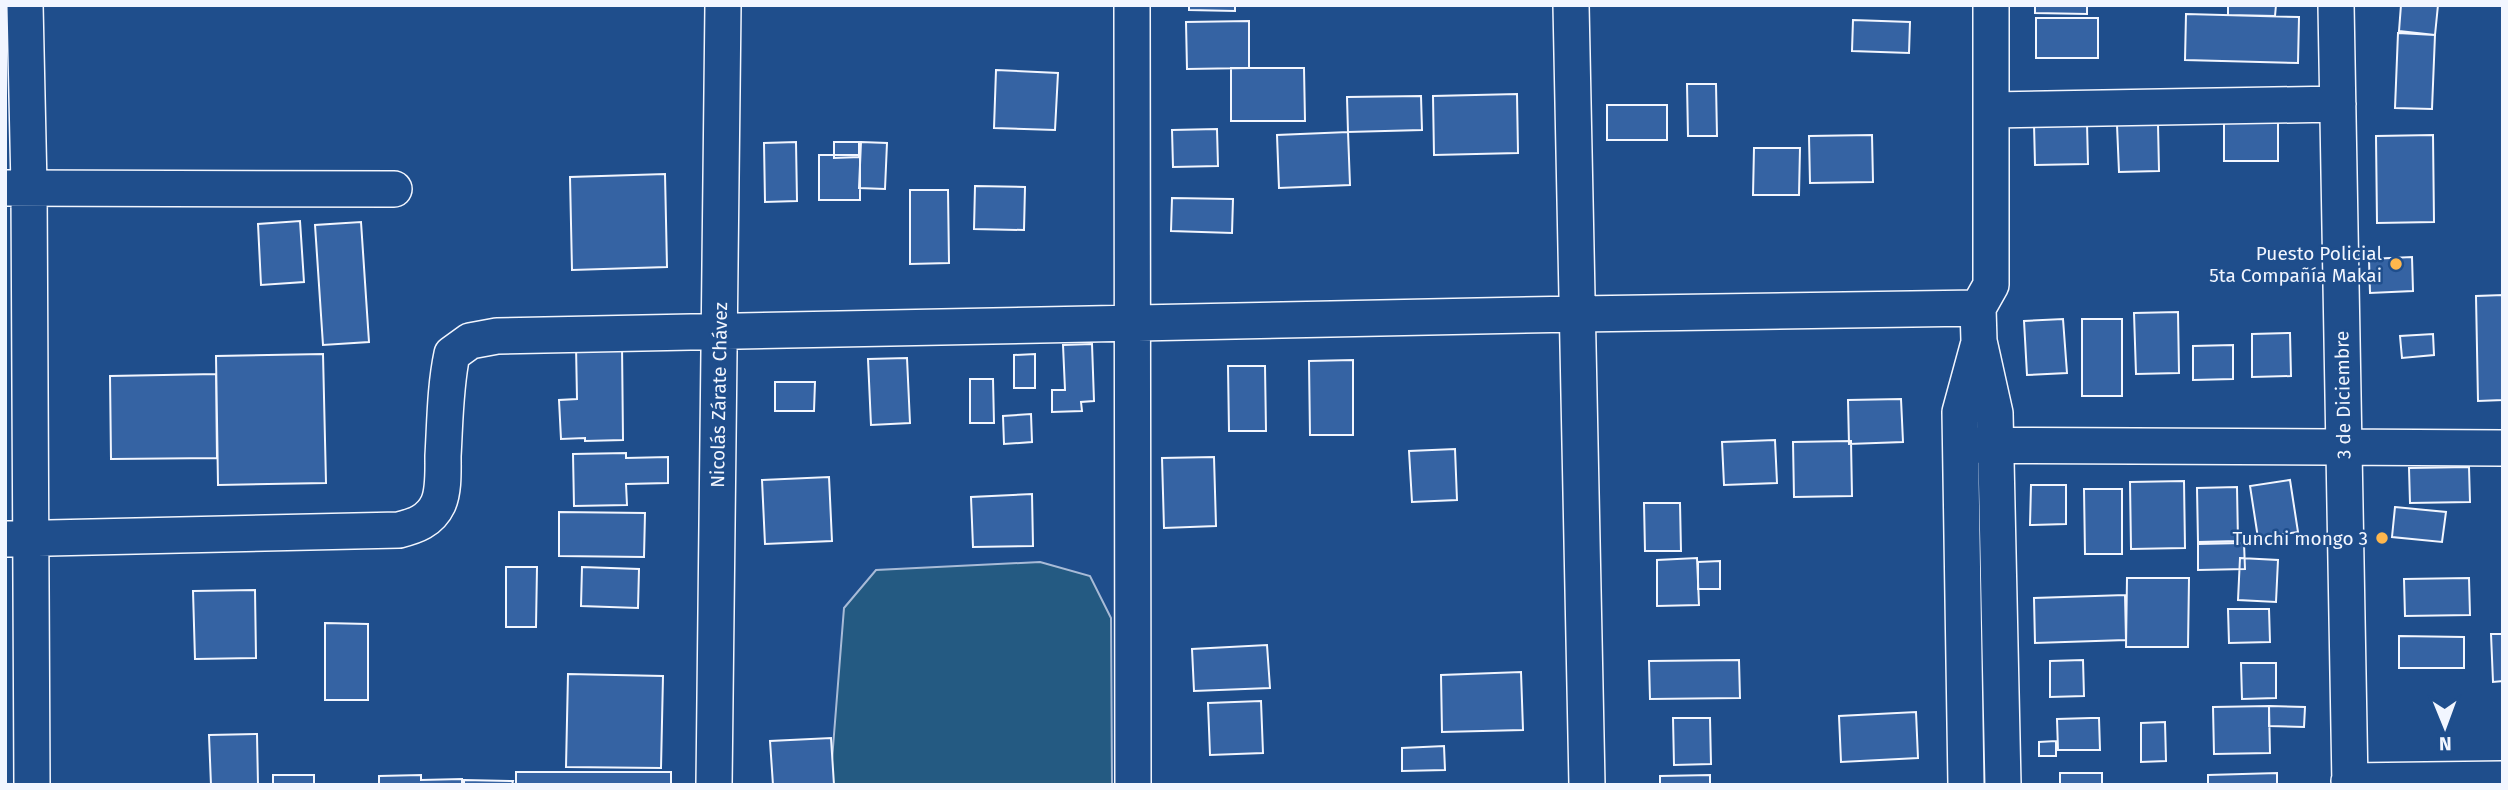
<svg xmlns="http://www.w3.org/2000/svg" width="2508" height="790" font-family="'Fira Sans',sans-serif">
<style>
.green{fill:#245a82;stroke:#a8bbd7;stroke-width:2}
.building{fill:#3563a3;stroke:#f2f6ff;stroke-width:2}
.lines{fill:none;stroke-linecap:round;stroke-linejoin:round}
.minor-casing{stroke:#f2f6ff;stroke-width:38}
.minor{stroke:#1f4e8c;stroke-width:35}
.poi-dot{fill:#ffb74d;stroke:#1f4e8c;stroke-width:2.5}
.labels{text-anchor:middle;dominant-baseline:central;stroke-width:5;stroke-linejoin:round;paint-order:stroke}
.poi-label{font-size:19px;fill:#f2f6ff;stroke:#1f4e8c;text-anchor:end}
.street-label{font-size:19px;fill:#f2f6ff;stroke:#1f4e8c}
</style>
<rect width="100%" height="100%" fill="#1f4e8c"/>
<path class="green" d="M 1040,562 L 1090,576 L 1111,618 L 1112,785 L 830,785 L 844,608 L 876,570 Z"/>
<path class="building" d="M 1189,5 L 1235,5 L 1235,11 L 1189,10 Z
M 2035,5 L 2087,5 L 2087,14 L 2035,13 Z
M 2228,5 L 2276,5 L 2275,16 L 2228,15 Z
M 2401,5 L 2438,5 L 2435,35 L 2399,31 Z
M 2186,14 L 2299,17 L 2298,63 L 2185,60 Z
M 2036,18 L 2098,18 L 2098,58 L 2036,58 Z
M 1853,20 L 1910,22 L 1909,53 L 1852,51 Z
M 1249,21 L 1249,68 L 1187,69 L 1186,22 Z
M 2398,33 L 2435,35 L 2432,109 L 2395,108 Z
M 1231,68 L 1304,68 L 1305,121 L 1231,121 Z
M 996,70 L 1058,73 L 1055,130 L 994,128 Z
M 1687,84 L 1716,84 L 1717,136 L 1688,136 Z
M 1517,94 L 1518,153 L 1434,155 L 1433,96 Z
M 1421,96 L 1422,130 L 1348,132 L 1347,97 Z
M 1607,105 L 1667,105 L 1667,140 L 1607,140 Z
M 2224,122 L 2278,122 L 2278,161 L 2224,161 Z
M 2087,123 L 2088,164 L 2035,165 L 2034,124 Z
M 2158,124 L 2159,171 L 2119,172 L 2117,125 Z
M 1217,129 L 1218,166 L 1173,167 L 1172,130 Z
M 1348,132 L 1350,185 L 1279,188 L 1277,135 Z
M 1872,135 L 1873,182 L 1810,183 L 1809,136 Z
M 2433,135 L 2434,222 L 2377,223 L 2376,136 Z
M 796,142 L 797,201 L 765,202 L 764,143 Z
M 834,142 L 859,142 L 859,157 L 834,158 Z
M 861,142 L 887,143 L 885,189 L 859,188 Z
M 1754,148 L 1800,148 L 1799,195 L 1753,195 Z
M 819,155 L 860,155 L 860,200 L 819,200 Z
M 665,174 L 667,267 L 572,270 L 570,177 Z
M 975,186 L 1025,187 L 1024,230 L 974,229 Z
M 910,190 L 948,190 L 949,263 L 910,264 Z
M 1172,198 L 1233,199 L 1232,233 L 1171,231 Z
M 300,221 L 304,282 L 261,285 L 258,224 Z
M 361,222 L 369,342 L 323,345 L 315,225 Z
M 2412,257 L 2413,291 L 2370,293 L 2369,259 Z
M 2503,295 L 2503,400 L 2478,401 L 2476,296 Z
M 2178,312 L 2179,373 L 2136,374 L 2134,313 Z
M 2063,319 L 2067,373 L 2027,375 L 2024,321 Z
M 2082,319 L 2122,319 L 2122,396 L 2082,396 Z
M 2290,333 L 2291,376 L 2252,377 L 2252,334 Z
M 2433,334 L 2434,355 L 2402,358 L 2400,336 Z
M 1092,344 L 1094,401 L 1081,402 L 1082,411 L 1052,412 L 1052,390 L 1065,390 L 1063,345 Z
M 576,345 L 622,345 L 623,440 L 585,441 L 585,438 L 561,439 L 559,400 L 577,399 Z
M 2233,345 L 2233,379 L 2193,380 L 2193,346 Z
M 323,354 L 326,483 L 218,485 L 216,356 Z
M 1035,354 L 1035,388 L 1014,388 L 1014,355 Z
M 907,358 L 910,423 L 871,425 L 868,359 Z
M 1353,360 L 1353,435 L 1310,435 L 1309,361 Z
M 1228,366 L 1265,366 L 1266,431 L 1229,431 Z
M 216,374 L 217,458 L 111,459 L 110,376 Z
M 970,379 L 993,379 L 994,423 L 970,423 Z
M 775,382 L 815,382 L 814,411 L 775,411 Z
M 1901,399 L 1903,442 L 1849,444 L 1848,400 Z
M 1031,414 L 1032,442 L 1004,444 L 1003,416 Z
M 1775,440 L 1777,483 L 1724,485 L 1722,442 Z
M 1851,441 L 1852,496 L 1794,497 L 1793,442 Z
M 1455,449 L 1457,500 L 1412,502 L 1409,451 Z
M 626,453 L 626,458 L 668,457 L 668,483 L 626,484 L 627,505 L 574,506 L 573,454 Z
M 1214,457 L 1216,526 L 1164,528 L 1162,458 Z
M 2469,467 L 2470,502 L 2410,503 L 2409,468 Z
M 829,477 L 832,541 L 765,544 L 762,480 Z
M 2290,480 L 2298,532 L 2258,538 L 2250,486 Z
M 2184,481 L 2185,548 L 2131,549 L 2130,482 Z
M 2031,485 L 2066,485 L 2066,524 L 2030,525 Z
M 2237,487 L 2238,541 L 2198,542 L 2197,488 Z
M 2084,489 L 2122,489 L 2122,554 L 2085,554 Z
M 1032,494 L 1033,546 L 973,547 L 971,497 Z
M 1644,503 L 1680,503 L 1681,551 L 1645,551 Z
M 2395,507 L 2446,512 L 2442,542 L 2392,537 Z
M 559,512 L 645,513 L 644,557 L 559,556 Z
M 2244,543 L 2245,569 L 2198,570 L 2198,544 Z
M 1697,558 L 1699,605 L 1657,606 L 1657,560 Z
M 2240,558 L 2278,560 L 2276,602 L 2238,600 Z
M 1720,561 L 1720,589 L 1698,589 L 1698,562 Z
M 506,567 L 537,567 L 536,627 L 506,627 Z
M 582,567 L 639,569 L 638,608 L 581,606 Z
M 2127,578 L 2189,578 L 2188,647 L 2126,647 Z
M 2469,578 L 2470,615 L 2405,616 L 2404,579 Z
M 255,590 L 256,658 L 195,659 L 193,591 Z
M 2125,595 L 2126,640 L 2035,643 L 2034,598 Z
M 2228,609 L 2269,609 L 2270,642 L 2229,643 Z
M 325,623 L 368,624 L 368,700 L 325,700 Z
M 2491,634 L 2503,634 L 2503,681 L 2493,682 Z
M 2399,636 L 2464,637 L 2464,668 L 2399,668 Z
M 1267,645 L 1270,688 L 1194,691 L 1192,649 Z
M 1739,660 L 1740,698 L 1650,699 L 1649,661 Z
M 2083,660 L 2084,696 L 2050,697 L 2050,661 Z
M 2241,663 L 2276,663 L 2276,698 L 2242,699 Z
M 1521,672 L 1523,730 L 1442,732 L 1441,675 Z
M 568,674 L 663,676 L 661,768 L 566,767 Z
M 1261,701 L 1263,753 L 1210,755 L 1208,703 Z
M 2269,706 L 2305,707 L 2304,727 L 2269,726 Z
M 2269,706 L 2270,753 L 2214,754 L 2213,707 Z
M 1916,712 L 1918,758 L 1841,762 L 1839,716 Z
M 1673,718 L 1710,718 L 1711,764 L 1674,765 Z
M 2091,718 L 2099,718 L 2100,750 L 2058,750 L 2057,719 Z
M 2165,722 L 2166,761 L 2141,762 L 2141,723 Z
M 257,734 L 258,785 L 211,785 L 209,735 Z
M 831,738 L 834,785 L 773,785 L 770,741 Z
M 2056,741 L 2056,756 L 2039,756 L 2039,742 Z
M 1444,746 L 1445,770 L 1402,771 L 1402,748 Z
M 516,772 L 671,772 L 671,785 L 516,785 Z
M 2060,773 L 2102,773 L 2102,785 L 2060,785 Z
M 2277,773 L 2277,785 L 2208,785 L 2208,775 Z
M 273,775 L 314,775 L 314,785 L 273,785 Z
M 421,775 L 421,780 L 462,779 L 462,785 L 379,785 L 379,776 Z
M 1710,775 L 1710,785 L 1660,785 L 1660,776 Z
M 464,780 L 513,781 L 512,785 L 464,785 Z"/>
<g class="lines">
<g class="minor-casing">
<path id="minor" d="M 25,5 L 29,187 L 32,785
M 1132,5 L 1133,785
M 1571,5 L 1587,785
M 1991,5 L 1991,285 L 1978,308 L 1979,341 L 1995,413 L 2003,785
M 2336,5 L 2350,785
M 1992,110 L 2338,104
M 5,188 L 394,189
M 1961,445 L 2503,448
M 5,539 L 399,530 C 415,526 430,521 438,504 C 444,491 443,471 443,456 C 445,422 445,387 452,354 L 470,341 L 497,336 L 1578,314 L 1978,308
M 2349,781 L 2503,779
M 714,785 L 723,5
M 1966,785 L 1960,412 L 1978,346"/>
</g>
<use href="#minor" class="minor"/>
</g>
<g class="poi-dot">
<circle cx="2396" cy="264" r="7"/>
<circle cx="2382" cy="538" r="7"/>
</g>
<g class="labels">
<g class="poi-label">
<text x="2382" y="253">Puesto Policial<tspan x="2382" dy="22">5ta Compañía Makai</tspan></text>
<text x="2368" y="538">Tunchi mongo 3</text>
</g>
<g class="street-label">
<text transform="translate(719 395) rotate(-89)">Nicolás Zárate Chávez</text>
<text transform="translate(2343 395) rotate(-91)">3 de Diciembre</text>
</g>
</g>
<rect width="2508" height="790" fill="none" stroke="#f2f6ff" stroke-width="14"/>
<g transform="translate(2445 727) rotate(179)" stroke="#1f4e8c" stroke-width="5" paint-order="stroke">
<path d="M0-5L12 26L0 18L-12 26Z" fill="#f2f6ff"/>
<text y="-10" font-size="19" font-weight="bold" text-anchor="middle" fill="#f2f6ff">N</text>
</g>
</svg>
